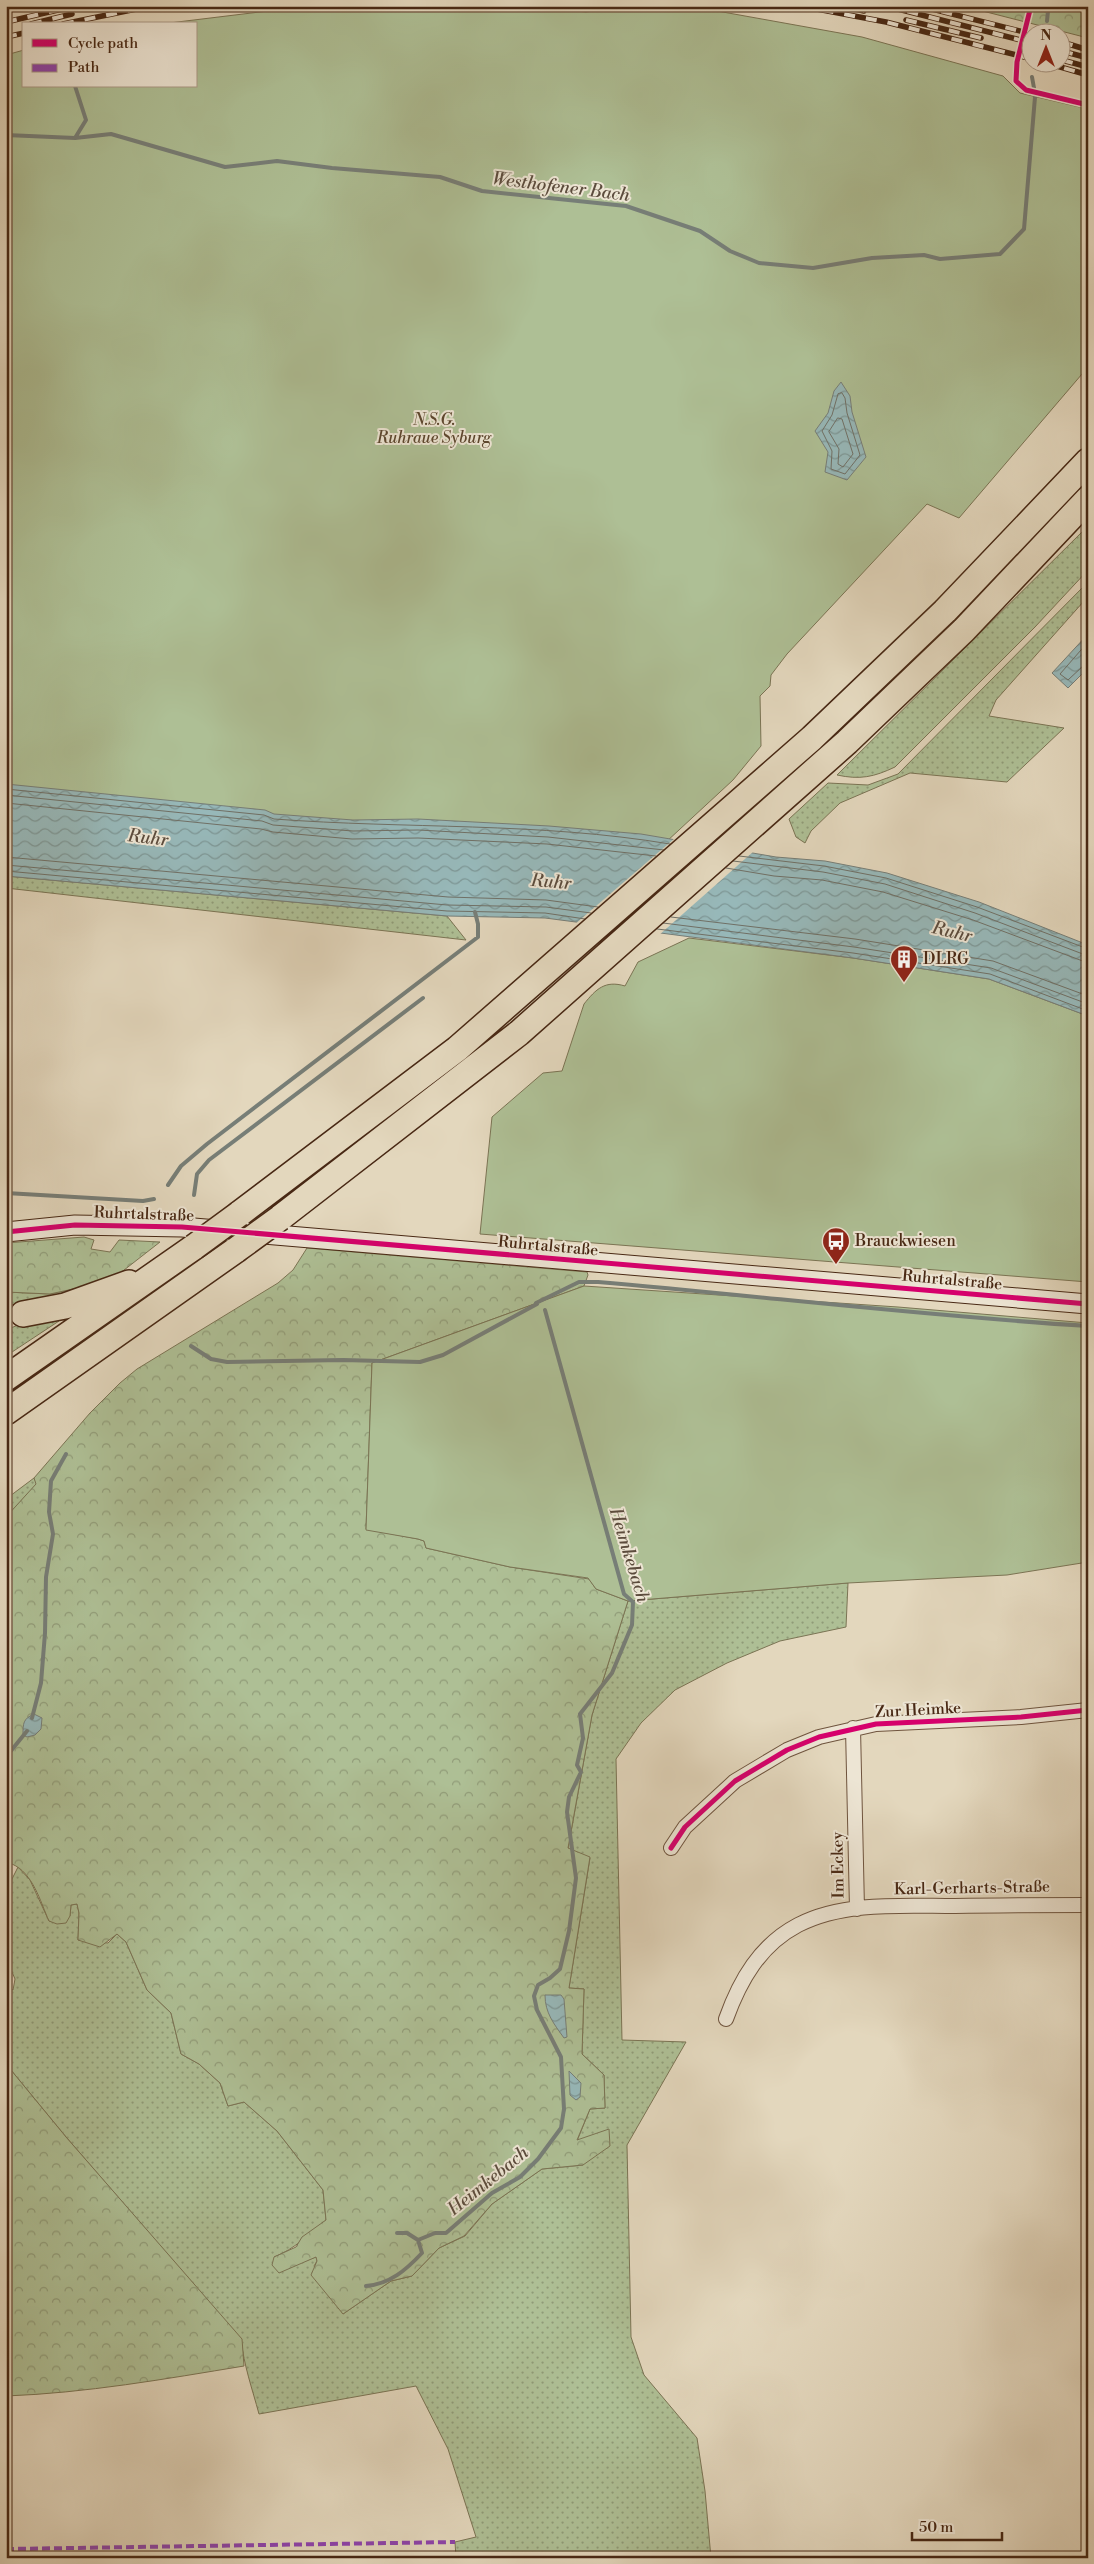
<svg xmlns="http://www.w3.org/2000/svg" width="1094" height="2564" font-family="'Libre Bodoni',serif">
<style>
.grass{fill:url(#grass-dots);stroke:#7b7454}
.forest{fill:url(#forest-crowns);stroke:#7b7454}
.park{fill:#aebf95;stroke:#7b7454}
.water{fill:url(#water-waves);stroke:#777e77}
.pier{fill:#e3d7bd}
.lines{fill:none;stroke-linecap:round;stroke-linejoin:round}
.shore{stroke:#707066;stroke-width:1}
.stream{stroke:#777e77;stroke-width:4}
.street-casing{stroke:#6f543e;stroke-width:16}
.secondary-casing{stroke:#482814;stroke-width:21}
.highway-casing{stroke:#482814;stroke-width:28}
.street{stroke:#ede5d4;stroke-width:14}
.secondary{stroke:#ede5d4;stroke-width:19}
.highway{stroke:#e3d7bd;stroke-width:25}
.rail-casing{stroke:#482814;stroke-width:5.5}
.rail{stroke:#ede5d4;stroke-width:4;stroke-dasharray:11;stroke-linecap:butt}
.highway-bridge-casing{stroke:#482814;stroke-width:28;stroke-linecap:butt}
.highway-bridge{stroke:#e3d7bd;stroke-width:25}
.quiet{stroke:#8e44ad;stroke-width:4;stroke-dasharray:8 4;stroke-linecap:butt}
.cycleway-casing{stroke:#ede5d4;stroke-width:8}
.cycleway{stroke:#d6006c;stroke-width:5}
.labels{text-anchor:middle;dominant-baseline:central;stroke-width:4;stroke-linejoin:round;paint-order:stroke}
.park-label{font-size:16px;font-style:italic;fill:#5c462e;stroke:#ede5d4}
.poi-label{font-size:16px;fill:#482814;stroke:#ede5d4;text-anchor:start}
.street-label{font-size:16px;fill:#482814;stroke:#ede5d4}
.water-label{font-size:18px;font-style:italic;fill:#5c4c3d;stroke:#ede5d4}
</style>
<defs>
<pattern id="grass-dots" width="8" height="8" patternUnits="userSpaceOnUse" patternTransform="scale(1.25)"><rect width="8" height="8" fill="#aebf95"/><path d="M2 2h.1M6 6h.1" fill="none" stroke="#909b78" stroke-width="1.8" stroke-linecap="round"/></pattern>
<pattern id="forest-crowns" width="20" height="18" patternUnits="userSpaceOnUse" patternTransform="scale(1.25)"><rect width="20" height="18" fill="#aebf95"/><path d="M2 6a3 3 0 1 1 6 0M12 15a3 3 0 1 1 6 0" fill="none" stroke="#909b78"/></pattern>
<pattern id="water-waves" width="16" height="10" patternUnits="userSpaceOnUse" patternTransform="scale(1.25)"><rect width="16" height="10" fill="#97b8b9"/><path d="M0 5q4-4 8 0t8 0" fill="none" stroke="#7d9695"/></pattern>
</defs>
<rect width="100%" height="100%" fill="#e3d7bd"/>
<filter id="stains"><feTurbulence type="fractalNoise" baseFrequency=".004" numOctaves="4"/><feColorMatrix values="0 0 0 0 .2 0 0 0 0 .09 0 0 0 0 .02 0 0 0 .5 -.17"/></filter>
<radialGradient id="worn" r=".72"><stop offset=".6" stop-color="#630" stop-opacity="0"/><stop offset="1" stop-color="#630" stop-opacity=".3"/></radialGradient>
<path class="grass" d="M 1088,526 L 1088,570 L 1035,627 L 895,767 C 874,777 860,780 837,775 Z
M 1088,582 L 1088,592 L 1084,601 L 996,700 L 989,716 L 1064,728 L 1007,782 L 910,773 L 840,803 L 811,831 L 805,843 L 796,837 L 789,819 L 828,783 L 868,785 L 898,774 Z
M 6,876 L 447,916 L 466,940 L 6,888 Z
M 110,1281 L 22,1305 L 6,1304 L 6,1292 L 50,1294 Z
M 56,1318 L 59,1321 L 6,1356 L 6,1339 L 12,1332 L 11,1328 L 27,1321 Z
M 34,1478 L 37,1484 L 6,1517 L 6,1499 Z
M 848,1583 L 846,1627 L 780,1641 L 727,1663 L 675,1690 L 641,1723 L 616,1759 L 622,2040 L 686,2042 L 627,2145 L 631,2337 L 644,2375 L 697,2438 L 705,2491 L 711,2558 L 456,2558 L 455,2542 L 476,2537 L 448,2449 L 416,2386 L 259,2414 C 252,2388 244,2366 241,2339 L 66,2137 L 6,2064 L 6,1985 L 13,1990 L 15,1979 L 6,1958 L 6,1891 L 18,1867 L 30,1880 L 49,1921 L 70,1916 L 71,1905 L 77,1904 L 79,1913 L 78,1940 L 108,1943 L 117,1934 L 126,1942 L 147,1990 L 171,2013 L 181,2054 L 199,2064 L 220,2083 L 228,2106 L 244,2102 L 277,2131 L 323,2190 L 326,2220 C 309,2234 295,2249 274,2257 L 305,2261 L 316,2257 L 317,2261 L 314,2266 L 343,2314 L 391,2281 L 412,2276 L 439,2248 L 465,2236 L 492,2204 L 542,2169 L 583,2165 L 577,2141 L 590,2109 L 605,2108 L 604,2075 L 582,2054 L 584,1989 L 569,1988 L 590,1858 L 568,1849 L 592,1715 L 628,1601 Z"/>
<path class="forest" d="M 963,6 L 1088,6 L 1088,38 Z
M 84,1237 L 94,1240 L 91,1249 L 110,1252 L 119,1240 L 160,1242 L 110,1281 L 50,1294 L 6,1292 L 6,1243 Z
M 307,1248 L 587,1272 L 588,1275 L 584,1286 L 372,1363 L 366,1529 L 418,1539 L 424,1541 L 426,1548 L 510,1567 L 589,1579 L 596,1589 L 628,1601 L 592,1715 L 568,1848 L 590,1857 L 569,1988 L 584,1989 L 582,2054 L 604,2075 L 605,2108 L 590,2109 L 577,2140 L 609,2129 L 610,2146 L 583,2165 L 542,2169 L 492,2204 L 464,2236 L 439,2248 L 412,2276 L 391,2281 L 343,2314 L 311,2275 L 317,2261 L 316,2257 L 279,2273 L 272,2265 L 274,2257 L 296,2247 L 302,2237 L 326,2220 L 323,2190 L 277,2131 L 244,2102 L 228,2106 L 220,2083 L 199,2064 L 181,2054 L 171,2013 L 147,1990 L 126,1942 L 117,1934 L 100,1947 L 78,1940 L 79,1913 L 77,1904 L 71,1905 L 70,1916 L 66,1923 L 57,1924 L 49,1921 C 40,1901 33,1873 12,1864 L 6,1875 L 6,1517 L 36,1484 L 34,1478 L 90,1413 L 120,1383 L 137,1369 L 278,1283 L 293,1270 Z
M 6,2064 L 66,2137 L 242,2339 L 244,2366 C 165,2379 86,2393 6,2396 Z"/>
<path class="park" d="M 309,6 L 520,6 L 586,12 L 624,6 L 706,9 L 862,37 L 1003,76 L 1020,93 L 1088,109 L 1088,367 L 959,518 L 927,504 L 787,654 L 771,675 L 770,686 L 760,696 L 761,746 L 733,780 L 639,867 L 6,807 L 6,55 L 24,50 L 24,86 L 196,86 L 196,24 L 161,24 Z
M 689,938 L 853,958 L 989,979 L 1088,1016 L 1088,1282 L 480,1234 L 492,1117 L 543,1073 L 562,1071 L 584,1004 C 596,989 605,980 625,986 L 638,962 Z
M 584,1286 L 898,1307 L 1088,1323 L 1088,1562 L 1007,1575 L 848,1583 L 628,1601 L 596,1589 L 588,1578 L 510,1567 L 426,1548 L 424,1541 L 418,1539 L 366,1530 L 372,1363 Z"/>
<path class="water" d="M 841,382 L 850,396 L 852,412 L 866,457 L 847,480 L 825,472 L 828,452 L 815,431 L 828,413 L 834,391 Z
M 1088,634 L 1088,668 L 1068,688 L 1052,673 Z
M 6,784 L 265,810 L 274,814 L 353,820 L 418,819 L 549,826 L 641,834 L 776,857 L 825,861 L 887,873 L 979,902 L 1088,945 L 1088,1016 L 989,979 L 853,958 L 545,918 L 447,916 L 6,876 Z
M 34,1714 L 42,1718 L 41,1729 L 35,1735 L 27,1737 L 23,1735 C 23,1723 23,1719 34,1714 Z
M 545,1995 L 561,1995 L 564,1999 L 567,2037 L 564,2038 C 554,2024 545,2013 545,1995 Z
M 569,2071 L 581,2083 L 580,2097 L 576,2100 L 570,2095 Z"/>
<path class="pier" d="M 675,838 L 754,851 L 658,936 L 574,925 Z"/>
<g class="lines">
<path class="shore" d="M 842,393 L 845,398 L 847,413 L 860,455 L 845,474 L 831,469 L 832,451 L 822,431 L 832,415 L 838,394 Z
M 838,418 L 842,419 L 853,454 L 843,467 L 838,464 L 839,449 L 829,432 Z
M 1088,642 L 1060,674 L 1068,680 L 1083,666 L 1088,665
M 6,789 L 264,815 L 274,819 C 406,829 539,822 670,844
M 6,795 L 262,821 L 273,825 L 353,831 L 418,830 L 548,837 L 664,850
M 6,803 L 261,829 L 273,832 L 352,839 L 418,838 L 547,844 L 656,856
M 739,856 L 824,866 L 886,878 L 977,907 L 1088,949
M 6,857 L 448,897 L 546,900 L 598,907
M 733,861 L 823,872 L 885,884 L 975,913 L 1088,956
M 6,865 L 447,905 L 546,907 L 591,913
M 726,868 L 774,876 L 822,880 L 883,892 L 973,920 L 1088,963
M 6,871 L 447,911 L 545,913 L 585,919
M 671,917 L 855,939 L 993,961 L 1088,996
M 663,923 L 854,947 L 991,968 L 1088,1004
M 657,929 L 853,953 L 990,974 L 1088,1011"/>
<path class="stream" d="M 1040,9 L 1048,11 L 1047,21
M 1032,77 L 1034,88
M 6,135 L 75,138 L 111,134 L 225,167 L 277,161 L 332,168 L 440,177 L 482,191 L 626,206 L 700,231 L 730,251 L 759,263 L 813,268 L 872,258 L 924,255 L 940,259 L 1000,254 L 1024,229 L 1035,97
M 75,138 L 86,120 L 75,86
M 168,1185 L 181,1166 L 207,1144 L 478,937 L 478,924 L 475,912
M 6,1193 L 143,1201 L 154,1199
M 194,1195 L 197,1174 L 209,1160 L 423,998
M 536,1303 L 579,1282 L 598,1282 C 761,1296 924,1316 1088,1326
M 191,1346 L 211,1359 L 227,1362 L 343,1360 L 420,1362 L 443,1355 L 537,1304
M 32,1718 L 41,1683 L 45,1633 L 46,1577 L 53,1534 L 49,1512 L 51,1481 L 66,1454
M 6,1762 L 10,1752 L 27,1731
M 418,2240 L 435,2233 L 446,2233 L 492,2193 L 520,2177 L 538,2159 L 561,2128 L 564,2109 L 561,2057 L 537,2010 L 534,1996 L 538,1985 L 550,1978 L 560,1969 L 569,1931 L 576,1878 L 567,1812 L 569,1797 L 581,1772 L 577,1765 L 583,1738 L 580,1714 L 612,1673 L 632,1625 L 633,1602 L 624,1594 L 545,1310
M 366,2286 C 390,2284 406,2270 422,2253 L 418,2240 L 407,2233 L 397,2233"/>
<g class="street-casing">
<path id="street" d="M 853,1728 L 857,1909
M 671,1848 L 685,1827 L 735,1781 L 787,1750 L 819,1737 L 876,1724 L 1021,1717 L 1088,1710
M 726,2019 C 740,1980 760,1945 798,1925 C 844,1901 905,1906 955,1906 C 999,1905 1043,1905 1088,1905"/>
</g>
<g class="secondary-casing">
<path id="secondary" d="M 6,1232 L 75,1225 L 182,1227 L 1088,1304"/>
</g>
<g class="highway-casing">
<path id="highway" d="M 239,1214 L 457,1049 L 812,738 L 945,611 L 1088,461
M 280,1218 L 519,1033 L 847,742 L 964,630 L 1088,499
M 23,1314 L 65,1306 L 129,1283
M 6,1378 L 194,1247
M 6,1412 L 236,1250"/>
</g>
<use href="#street" class="street"/>
<use href="#secondary" class="secondary"/>
<use href="#highway" class="highway"/>
<g class="rail-casing">
<path id="rail" d="M 801,6 L 886,22 L 1032,59
M 842,6 L 864,11
M 886,6 L 1032,43
M 920,6 L 1032,34
M 906,20 L 981,38
M 6,22 L 75,6
M 31,24 L 72,14
M 63,24 L 151,6
M 6,37 L 24,33
M 1062,42 L 1088,50
M 1062,51 L 1088,58
M 1062,60 L 1088,67
M 1043,62 L 1088,75"/>
</g>
<use href="#rail" class="rail"/>
<g class="highway-bridge-casing">
<path id="highway-bridge" d="M 194,1247 L 239,1214
M 236,1250 L 280,1218"/>
</g>
<use href="#highway-bridge" class="highway-bridge"/>
<path class="quiet" d="M 6,2549 L 455,2542"/>
<g class="cycleway-casing">
<path id="cycleway" d="M 1031,6 L 1017,62 L 1016,81 L 1026,90 L 1088,105
M 6,1232 L 75,1225 L 182,1227 L 1088,1304
M 671,1848 L 685,1827 L 735,1781 L 787,1750 L 819,1737 L 876,1724 L 1021,1717 L 1088,1710"/>
</g>
<use href="#cycleway" class="cycleway"/>
</g>
<defs>
<g id="building-pin" transform="scale(1.4375)"><path d="M0 17L-7.5 6A9.5 9.5 0 1 1 7.5 6Z" fill="#8f2418" stroke="#ede5d4"/><path d="M-4-6H4V6H1V3H-1V6H-4ZM-2.5-4.3h1.7v1.8h-1.7ZM.8-4.3h1.7v1.8H.8ZM-2.5-1h1.7V.8h-1.7ZM.8-1h1.7V.8H.8Z" fill="#fff"/></g>
<g id="bus-pin" transform="scale(1.4375)"><path d="M0 17L-7.5 6A9.5 9.5 0 1 1 7.5 6Z" fill="#8f2418" stroke="#ede5d4"/><path d="M-5-6H5V4H4V6H2V4H-2V6H-4V4H-5ZM-3.5-4V0h7V-4ZM-3.5 1.2v1.5H-2V1.2ZM2 1.2v1.5H3.5V1.2Z" fill="#fff"/></g>
</defs>
<g fill-rule="evenodd">
<use href="#building-pin" x="904" y="959"/>
<use href="#bus-pin" x="836" y="1241"/>
</g>
<g class="labels">
<g class="park-label">
<text x="434" y="420">N.S.G.<tspan x="434" dy="18">Ruhraue Syburg</tspan></text>
</g>
<g class="poi-label">
<text x="923" y="959">DLRG</text>
<text x="855" y="1241">Brauckwiesen</text>
</g>
<g class="street-label">
<text transform="translate(144 1214) rotate(2)">Ruhrtalstraße</text>
<text transform="translate(548 1246) rotate(5)">Ruhrtalstraße</text>
<text transform="translate(952 1280) rotate(5)">Ruhrtalstraße</text>
<text transform="translate(918 1710) rotate(-3)">Zur Heimke</text>
<text transform="translate(838 1865) rotate(-91)">Im Eckey</text>
<text transform="translate(972 1888) rotate(-1)">Karl-Gerharts-Straße</text>
</g>
<g class="water-label">
<text transform="translate(561 187) rotate(7)">Westhofener Bach</text>
<text transform="translate(148 838) rotate(7)">Ruhr</text>
<text transform="translate(551 882) rotate(5)">Ruhr</text>
<text transform="translate(952 932) rotate(13)">Ruhr</text>
<text transform="translate(629 1555) rotate(73)">Heimkebach</text>
<text transform="translate(488 2181) rotate(-39)">Heimkebach</text>
</g>
</g>
<rect width="1094" height="2564" fill="none" stroke="#e3d7bd" stroke-width="25"/>
<rect x="8" y="8" width="1079" height="2549" fill="none" stroke="#482814" stroke-width="2.5"/>
<rect x="12" y="12" width="1069" height="2539" fill="none" stroke="#482814"/>
<rect x="22" y="22" width="175" height="65" fill="#ede5d4" stroke="#ab9987"/>
<rect x="32" y="39" width="25" height="8" fill="#d6006c" stroke="#ab9987"/>
<text x="68" y="48" font-size="15" fill="#482814">Cycle path</text>
<rect x="32" y="64" width="25" height="8" fill="#8e44ad" stroke="#ab9987"/>
<text x="68" y="72" font-size="15" fill="#482814">Path</text>
<g transform="translate(1046 48)"><circle r="24" fill="#ede5d4" stroke="#ab9987"/>
<path d="M0-4L9 19L0 12L-9 19Z" fill="#8f2418"/>
<text y="-8" font-size="14" font-weight="bold" text-anchor="middle" fill="#482814">N</text>
</g>
<path d="M912 2532v8h90v-8" fill="none" stroke="#482814" stroke-width="2.5"/>
<text x="919" y="2532" font-size="15" fill="#482814" stroke="#ede5d4" stroke-width="4" paint-order="stroke">50 m</text>
<rect width="100%" height="100%" filter="url(#stains)"/>
<rect width="100%" height="100%" fill="url(#worn)"/>
</svg>
